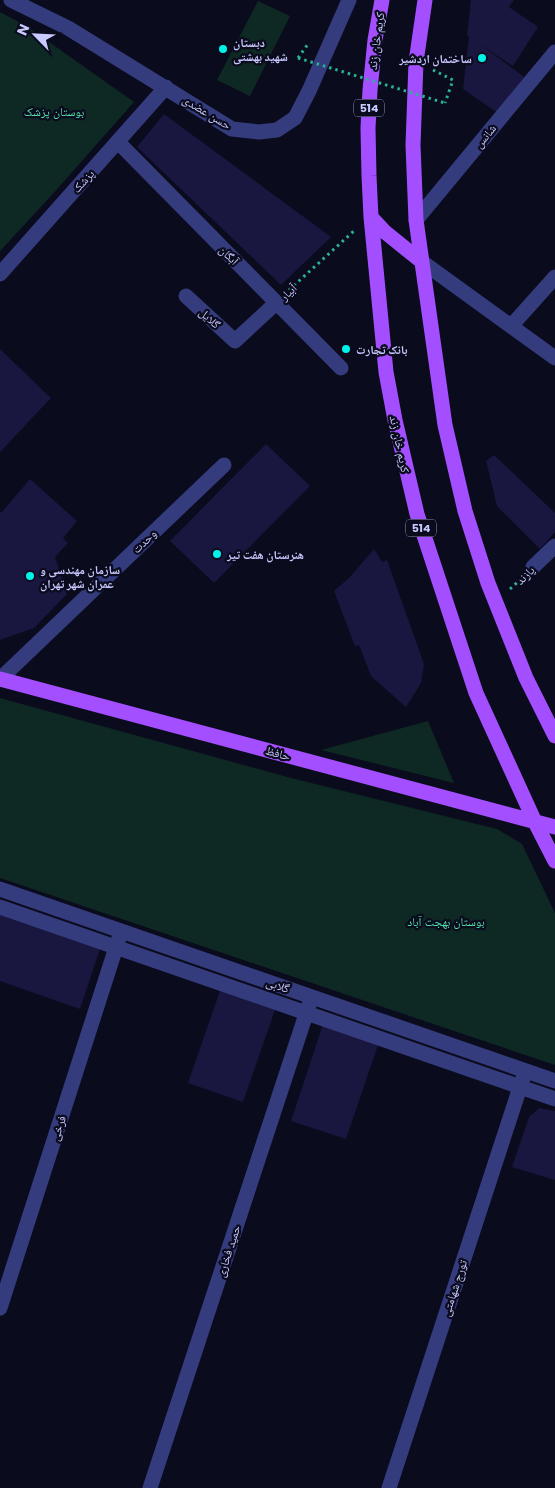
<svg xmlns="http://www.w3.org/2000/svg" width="555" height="1488" font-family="Poppins,'Noto Naskh Arabic',sans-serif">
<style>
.green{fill:#0e2823}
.building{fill:#19163f}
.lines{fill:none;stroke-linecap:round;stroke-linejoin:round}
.path{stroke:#29b296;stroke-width:3;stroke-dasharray:2.5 4;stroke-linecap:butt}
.minor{stroke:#343c7e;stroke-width:15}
.major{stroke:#a34fff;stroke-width:15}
.path-bridge{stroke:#29b296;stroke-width:3;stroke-dasharray:2.5 4;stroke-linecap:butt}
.poi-dot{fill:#00f3e8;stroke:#0b0b1e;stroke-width:2}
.labels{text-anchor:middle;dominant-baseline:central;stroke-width:4.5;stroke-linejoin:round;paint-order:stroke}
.shield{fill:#0b0b1e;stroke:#8f90bc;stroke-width:1}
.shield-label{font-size:11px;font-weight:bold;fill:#c8c9ff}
.street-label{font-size:12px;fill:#c8c9ff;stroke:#0b0b1e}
.poi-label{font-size:12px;font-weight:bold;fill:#c8c9ff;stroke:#0b0b1e;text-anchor:start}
.park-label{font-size:12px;fill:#51e2a8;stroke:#0b0b1e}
</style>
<rect width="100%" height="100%" fill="#0b0b1e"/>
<path class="green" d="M 258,1 L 290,16 L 250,96 L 217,80 Z
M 0,12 L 28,27 L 134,102 L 51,196 L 0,251 Z
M 0,698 L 291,778 L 497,829 L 522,844 L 555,913 L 555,1065 L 0,878 Z
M 428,721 L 454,783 L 321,750 Z"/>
<path class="building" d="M 471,0 L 514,0 L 509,7 L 538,27 L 513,66 L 481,45 L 527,79 L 499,114 L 463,89 L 469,37 L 467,35 Z
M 164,114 L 331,237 L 281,285 L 137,147 Z
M 0,349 L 51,398 L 0,452 Z
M 266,444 L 310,486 L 214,583 L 170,541 Z
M 494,455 L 555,513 L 555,532 L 540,549 L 497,506 L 486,461 Z
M 30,479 L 77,521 L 63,538 L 68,543 L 55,557 L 67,594 L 34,628 L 0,640 L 0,512 L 2,512 Z
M 374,549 L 382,562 L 387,560 L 424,664 L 421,683 L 406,707 L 371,676 L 359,645 L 355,646 L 334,591 L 350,577 Z
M 0,915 L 100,949 L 80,1009 L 0,981 Z
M 222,985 L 277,1004 L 243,1102 L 188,1083 Z
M 323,1024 L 379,1042 L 346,1139 L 291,1121 Z
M 539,1108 L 555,1111 L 555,1180 L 512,1167 L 529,1117 Z"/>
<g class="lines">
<path class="path" d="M 298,58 L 308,44
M 433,70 L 453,80 L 445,103
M 289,290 L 355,230
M 510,589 L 520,580"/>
<path class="minor" d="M 11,0 L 68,28 L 232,129 L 259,132 L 277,130 L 295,118 L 309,91 L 349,0
M 118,142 L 341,368
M 416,220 L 555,52
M 421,261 L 555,358
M 0,274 L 166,87
M 186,296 L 235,341 L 276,303
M 512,325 L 555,277
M 533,567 L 555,546
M 0,679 L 224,465
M 0,889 L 555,1081
M 0,907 L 555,1099
M 0,1308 L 119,938
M 150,1488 L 309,1005
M 389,1488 L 523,1078"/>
<path class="major" d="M 382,0 L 375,40 L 370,90 L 368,128 L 369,176 L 371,217 L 386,372 L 395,420 L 417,514 L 476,693 L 535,822 L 555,861
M 425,0 L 416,62 L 413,145 L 416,220 L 445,425 L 465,511 L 488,583 L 526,678 L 555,736
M 371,217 L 385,232 L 421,261
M 0,679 L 555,827"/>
<path class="path-bridge" d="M 298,58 L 445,103"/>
</g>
<g class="poi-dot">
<circle cx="223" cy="49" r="5"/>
<circle cx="482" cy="58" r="5"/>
<circle cx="346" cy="349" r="5"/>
<circle cx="217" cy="554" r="5"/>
<circle cx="30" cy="576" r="5"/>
</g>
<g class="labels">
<g class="shield">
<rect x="354" y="99.5" width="30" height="17" rx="4"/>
<rect x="406" y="519.5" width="30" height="17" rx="4"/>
</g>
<g class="shield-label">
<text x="369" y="108">514</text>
<text x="421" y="528">514</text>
</g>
<g class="street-label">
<text transform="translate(376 41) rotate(-82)">کریم خان زند</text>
<text transform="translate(207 112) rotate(31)">حسن عضدی</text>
<text transform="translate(485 136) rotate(-50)">شانس</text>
<text transform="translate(83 181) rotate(-48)">پزشک</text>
<text transform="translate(229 255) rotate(45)">آبگان</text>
<text transform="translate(288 292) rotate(-44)">آبیار</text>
<text transform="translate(210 318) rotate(43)">گلایل</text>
<text transform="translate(400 444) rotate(78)">کریم خان زند</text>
<text transform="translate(144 541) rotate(-44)">وحدت</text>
<text transform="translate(525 575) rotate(-45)">پازند</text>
<text transform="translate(278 753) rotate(15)">حافظ</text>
<text transform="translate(278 985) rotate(19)">گلابی</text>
<text transform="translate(58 1128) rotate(-72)">فرخی</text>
<text transform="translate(228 1251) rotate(-72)">حمید فخاری</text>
<text transform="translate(454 1288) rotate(-72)">تورج شهامتی</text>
</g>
<g class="poi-label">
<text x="233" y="42">دبستان<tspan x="233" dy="14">شهید بهشتی</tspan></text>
<text x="472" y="58" text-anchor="end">ساختمان اردشیر</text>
<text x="356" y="349">بانک تجارت</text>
<text x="227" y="554">هنرستان هفت تیر</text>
<text x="40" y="569">سازمان مهندسی و<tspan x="40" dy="14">عمران شهر تهران</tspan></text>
</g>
<g class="park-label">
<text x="54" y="111">بوستان پزشک</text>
<text x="446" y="921">بوستان بهجت آباد</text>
</g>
</g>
<g transform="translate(35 35) rotate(294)" stroke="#0b0b1e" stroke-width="4" paint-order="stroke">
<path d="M0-4L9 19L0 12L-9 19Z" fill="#c8c9ff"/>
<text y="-8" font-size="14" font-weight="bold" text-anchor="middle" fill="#c8c9ff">N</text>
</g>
</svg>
